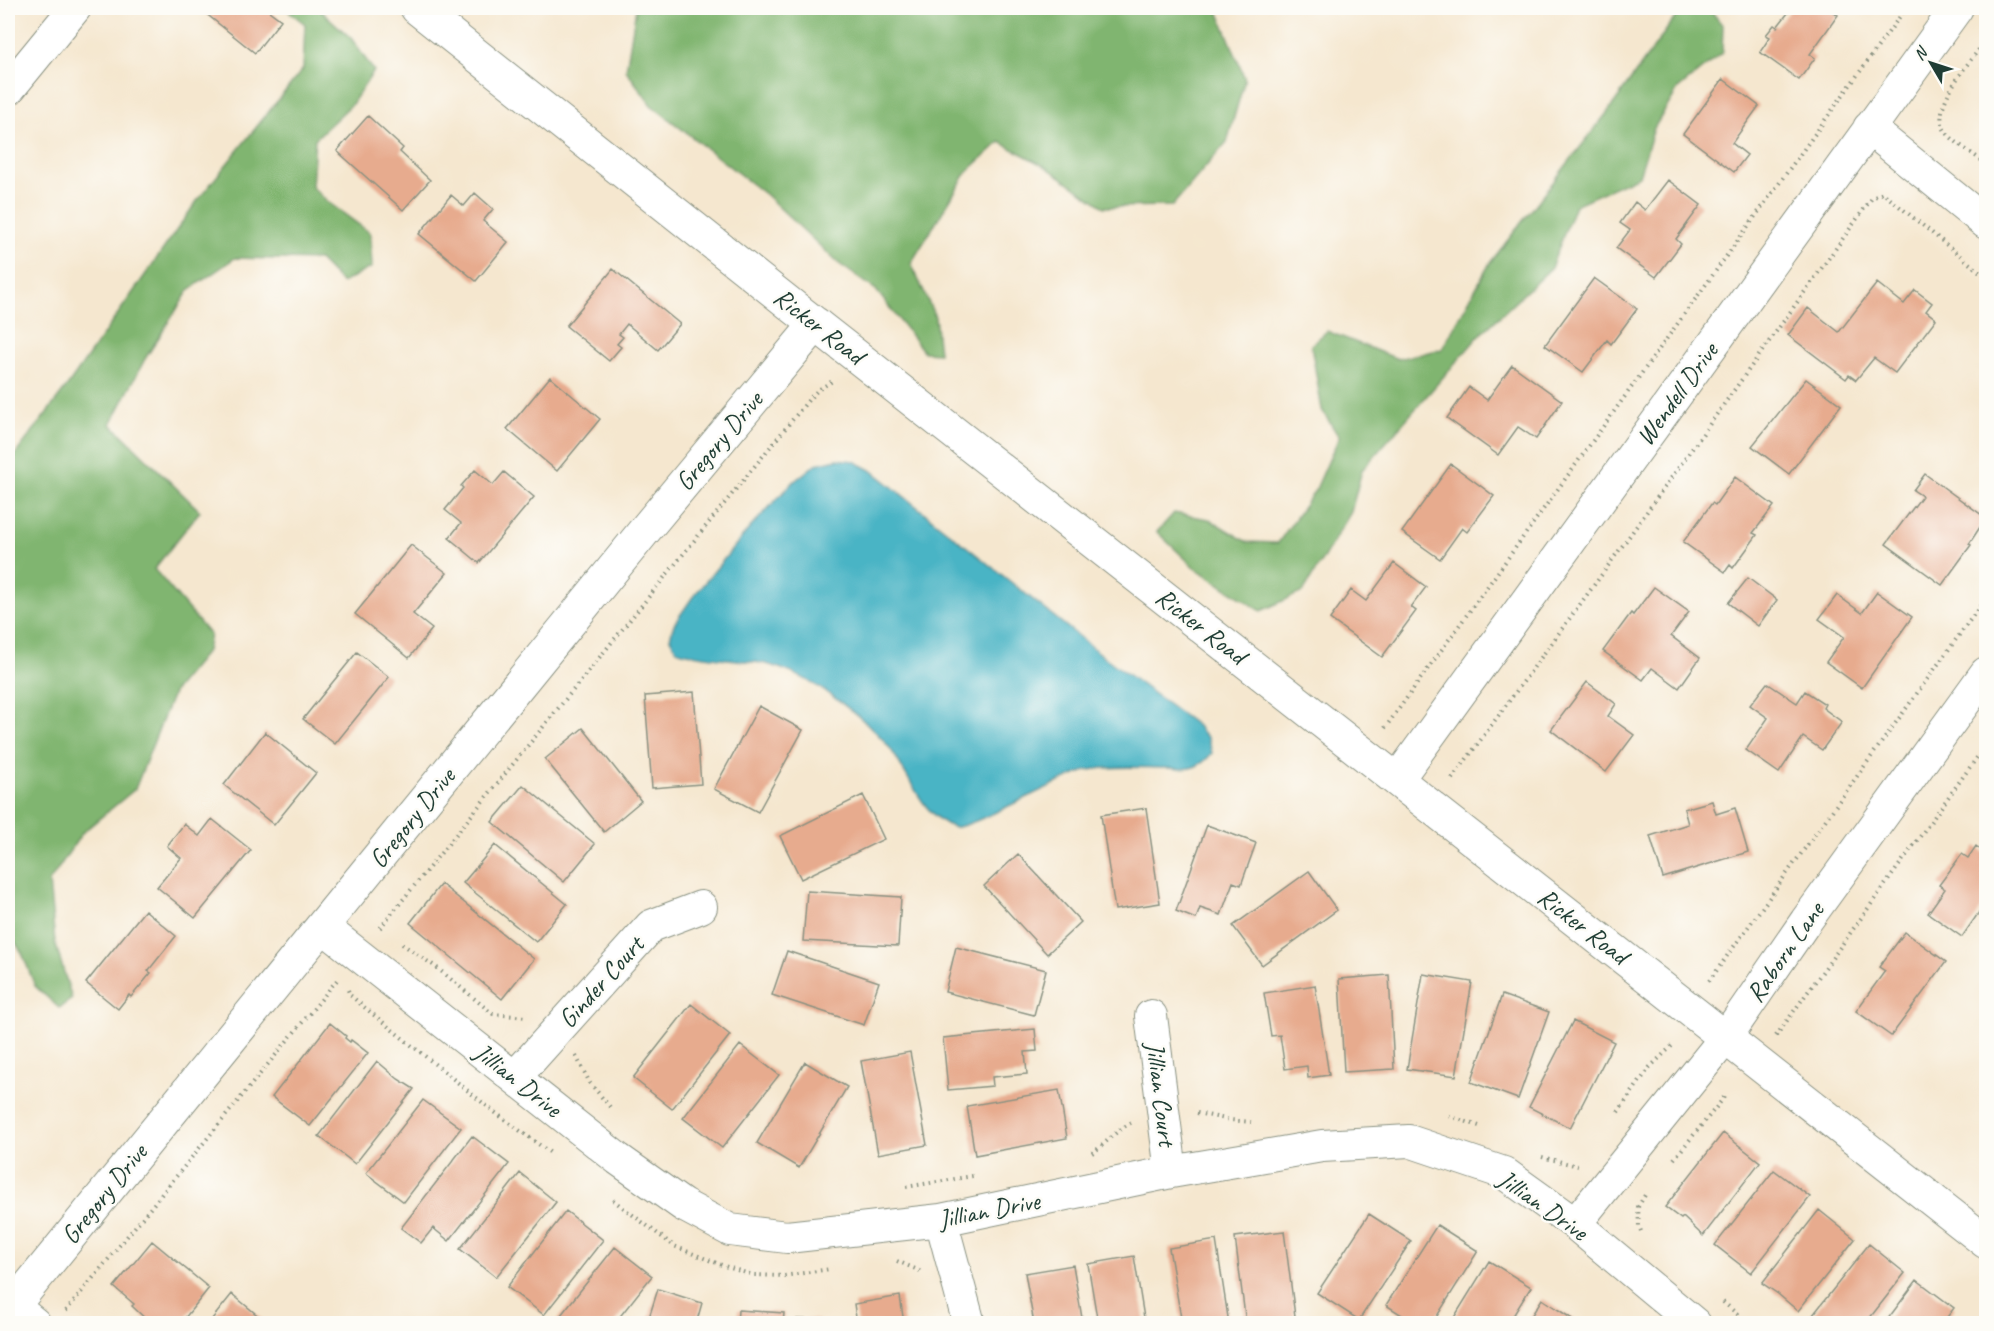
<svg xmlns="http://www.w3.org/2000/svg" width="1994" height="1331" font-family="Caveat,sans-serif">
<style>
.forest{fill:#80b570;stroke:#507952;stroke-width:1.5}
.water{fill:#48b4c5;stroke:#34787c;stroke-width:1.5}
.building{fill:#e7ab8e}
.lines{fill:none;stroke-linecap:round;stroke-linejoin:round}
.street-casing{stroke:#8a9282;stroke-width:34}
.secondary-casing{stroke:#8a9282;stroke-width:35}
.path{stroke:#8a9282;stroke-width:4;stroke-dasharray:1.5 4.5;stroke-linecap:butt}
.street{stroke:#fff;stroke-width:32}
.secondary{stroke:#fff;stroke-width:33}
.labels{text-anchor:middle;dominant-baseline:central;stroke-width:5;stroke-linejoin:round;paint-order:stroke}
.street-label{font-size:26px;fill:#1f3d34;stroke:#fdfcf7}
</style>
<rect width="100%" height="100%" fill="#fdfcf7"/>
<filter id="ink" filterUnits="userSpaceOnUse"><feTurbulence type="fractalNoise" baseFrequency=".0167" numOctaves="2"/><feDisplacementMap in="SourceGraphic" scale="12" xChannelSelector="R" yChannelSelector="G"/><feConvolveMatrix kernelMatrix="1 2 1 2 8 2 1 2 1" color-interpolation-filters="sRGB"/></filter>
<filter id="wash" filterUnits="userSpaceOnUse"><feTurbulence type="fractalNoise" baseFrequency=".008" numOctaves="4" result="noise"/><feDisplacementMap in="SourceGraphic" scale="24" xChannelSelector="R" yChannelSelector="G"/><feGaussianBlur stdDeviation="1.35" result="paint"/><feColorMatrix in="noise" values="0 0 0 0 0 0 0 0 0 0 0 0 0 0 0 0 0 1.4 0 .05"/><feComposite in="paint" operator="in"/></filter>
<g filter="url(#wash)">
<rect width="100%" height="100%" fill="#f5e7cf"/>
<path class="forest" d="M 285,8 L 318,8 L 351,38 L 374,71 L 352,104 L 315,139 L 312,187 L 328,202 L 370,233 L 372,267 L 342,283 L 319,260 L 235,258 L 189,290 L 145,359 L 111,424 L 200,511 L 154,569 L 210,635 L 207,651 L 174,691 L 135,789 L 82,833 L 49,882 L 55,942 L 72,999 L 59,1008 L 35,986 L 22,953 L 8,931 L 8,464 L 68,385 L 197,201 L 303,69 L 305,24 Z
M 636,8 L 1217,8 L 1245,79 L 1227,142 L 1172,206 L 1104,207 L 1046,167 L 1000,142 L 967,172 L 911,263 L 935,317 L 939,353 L 924,352 L 876,290 L 838,263 L 766,195 L 651,105 L 626,70 Z
M 1682,8 L 1709,8 L 1723,26 L 1722,53 L 1678,89 L 1654,128 L 1639,176 L 1575,205 L 1551,268 L 1479,336 L 1362,470 L 1351,512 L 1303,592 L 1261,611 L 1195,568 L 1157,532 L 1174,513 L 1209,519 L 1247,542 L 1278,543 L 1316,489 L 1339,437 L 1322,410 L 1311,345 L 1327,331 L 1398,359 L 1442,349 L 1490,263 L 1607,113 Z"/>
<path class="water" d="M 837,459 L 854,461 L 871,470 L 1107,659 L 1196,725 L 1208,738 L 1212,753 C 1206,761 1199,766 1190,768 C 1183,770 1175,768 1167,768 C 1145,768 1112,765 1090,770 C 1064,775 968,831 953,827 C 922,817 907,770 889,747 C 873,726 842,702 820,688 C 804,677 780,667 762,663 C 748,661 683,655 677,650 C 674,647 672,641 670,638 L 674,624 L 692,598 L 748,530 L 792,483 L 816,464 Z"/>
<g id="blocks">
<path class="building" d="M 199,8 L 265,8 L 281,20 L 255,53 Z
M 1792,8 L 1827,8 L 1838,15 L 1810,54 L 1815,58 L 1799,80 L 1760,52 L 1770,37 L 1766,35 L 1774,25 L 1777,27 Z
M 1723,79 L 1759,106 L 1732,143 L 1747,155 L 1734,172 L 1683,134 Z
M 368,116 L 403,148 L 400,152 L 430,180 L 403,210 L 337,151 Z
M 1668,180 L 1701,205 L 1676,239 L 1681,244 L 1656,277 L 1616,248 L 1630,230 L 1620,223 L 1635,202 L 1645,210 Z
M 475,193 L 493,209 L 483,221 L 508,242 L 476,281 L 419,234 L 451,195 L 464,206 Z
M 613,269 L 680,324 L 658,350 L 627,324 L 619,334 L 623,337 L 617,344 L 621,347 L 609,361 L 566,326 Z
M 1594,278 L 1637,309 L 1611,344 L 1607,340 L 1583,372 L 1545,345 Z
M 1877,283 L 1904,304 L 1915,290 L 1932,303 L 1926,311 L 1936,319 L 1895,373 L 1874,358 L 1856,380 L 1849,375 L 1846,379 L 1788,335 L 1808,308 L 1839,332 Z
M 1512,365 L 1562,401 L 1536,439 L 1518,427 L 1498,455 L 1447,418 L 1469,387 L 1487,400 Z
M 550,377 L 600,419 L 557,471 L 507,429 Z
M 1806,379 L 1841,405 L 1789,474 L 1752,446 Z
M 1451,464 L 1494,496 L 1467,532 L 1462,528 L 1440,559 L 1402,532 Z
M 475,470 L 493,485 L 504,472 L 534,497 L 479,563 L 449,538 L 461,523 L 445,510 L 463,488 L 461,486 Z
M 1925,474 L 1986,518 L 1969,544 L 1971,545 L 1942,585 L 1886,544 L 1922,496 L 1913,490 Z
M 1735,477 L 1774,506 L 1753,533 L 1757,535 L 1733,568 L 1730,565 L 1725,572 L 1683,542 L 1712,503 L 1715,505 Z
M 411,545 L 447,573 L 413,614 L 432,629 L 409,658 L 355,614 Z
M 1394,563 L 1426,587 L 1411,607 L 1416,611 L 1382,657 L 1330,619 L 1351,590 L 1366,601 Z
M 1748,578 L 1777,600 L 1758,626 L 1728,603 Z
M 1654,587 L 1689,612 L 1671,636 L 1700,658 L 1679,688 L 1652,668 L 1643,680 L 1603,651 L 1631,613 L 1633,615 Z
M 1877,592 L 1912,617 L 1862,688 L 1826,662 L 1844,637 L 1819,619 L 1837,595 L 1862,613 Z
M 357,652 L 389,677 L 335,744 L 303,719 Z
M 1587,682 L 1616,704 L 1608,716 L 1634,735 L 1606,772 L 1551,730 Z
M 1767,683 L 1797,703 L 1805,691 L 1825,704 L 1823,708 L 1842,722 L 1822,750 L 1803,737 L 1779,773 L 1746,750 L 1768,718 L 1750,705 Z
M 694,692 L 701,784 L 652,788 L 645,696 Z
M 759,706 L 803,730 L 758,812 L 714,789 Z
M 583,728 L 641,801 L 604,832 L 545,759 Z
M 265,732 L 316,773 L 274,825 L 224,785 Z
M 523,785 L 595,844 L 564,882 L 492,822 Z
M 863,795 L 884,839 L 801,879 L 780,836 Z
M 1712,801 L 1716,814 L 1735,808 L 1748,852 L 1663,878 L 1650,836 L 1688,824 L 1684,809 Z
M 1146,808 L 1160,903 L 1115,910 L 1101,815 Z
M 212,819 L 251,850 L 195,918 L 157,887 L 181,858 L 167,846 L 184,824 L 199,836 Z
M 1207,825 L 1256,843 L 1241,885 L 1233,882 L 1221,915 L 1200,908 L 1196,919 L 1176,911 Z
M 495,845 L 567,904 L 536,942 L 463,883 Z
M 1976,846 L 1986,854 L 1986,902 L 1962,937 L 1928,913 L 1945,889 L 1939,885 L 1962,854 L 1968,858 Z
M 1018,854 L 1081,922 L 1047,954 L 984,886 Z
M 1309,871 L 1337,910 L 1262,965 L 1233,926 Z
M 441,884 L 534,959 L 502,999 L 410,923 Z
M 807,891 L 901,897 L 898,946 L 803,941 Z
M 145,910 L 176,936 L 148,971 L 151,973 L 131,997 L 129,995 L 118,1009 L 86,983 Z
M 1905,932 L 1946,962 L 1891,1036 L 1856,1011 L 1885,971 L 1879,967 Z
M 956,947 L 1046,970 L 1034,1015 L 945,992 Z
M 787,951 L 879,982 L 864,1025 L 772,995 Z
M 1423,974 L 1472,982 L 1456,1076 L 1407,1069 Z
M 1389,975 L 1394,1069 L 1344,1072 L 1339,979 Z
M 1315,985 L 1329,1075 L 1308,1078 L 1307,1066 L 1285,1069 L 1280,1035 L 1271,1036 L 1264,993 Z
M 1502,995 L 1549,1012 L 1518,1099 L 1471,1082 Z
M 691,1004 L 730,1035 L 672,1109 L 633,1078 Z
M 1573,1021 L 1614,1042 L 1570,1128 L 1529,1107 Z
M 330,1023 L 346,1036 L 345,1038 L 350,1042 L 351,1040 L 368,1053 L 310,1126 L 272,1097 Z
M 1035,1029 L 1037,1051 L 1025,1052 L 1027,1074 L 992,1077 L 993,1086 L 948,1090 L 943,1038 Z
M 740,1045 L 779,1075 L 722,1148 L 683,1118 Z
M 910,1052 L 927,1145 L 878,1154 L 861,1061 Z
M 377,1061 L 398,1079 L 414,1089 L 355,1164 L 319,1136 Z
M 805,1062 L 847,1087 L 799,1168 L 757,1143 Z
M 1059,1090 L 1067,1138 L 975,1155 L 967,1106 Z
M 423,1100 L 461,1128 L 404,1202 L 366,1173 Z
M 1723,1133 L 1760,1162 L 1703,1236 L 1683,1217 L 1681,1219 L 1665,1207 Z
M 472,1136 L 509,1164 L 449,1241 L 433,1228 L 421,1243 L 401,1228 Z
M 1774,1170 L 1810,1197 L 1751,1273 L 1715,1245 Z
M 520,1173 L 556,1202 L 496,1277 L 460,1249 Z
M 1819,1210 L 1855,1239 L 1798,1311 L 1778,1294 L 1762,1283 Z
M 566,1211 L 603,1240 L 544,1315 L 507,1287 Z
M 1369,1214 L 1411,1241 L 1359,1320 L 1317,1293 Z
M 1437,1225 L 1478,1251 L 1432,1324 L 1416,1324 L 1386,1305 Z
M 1284,1231 L 1296,1324 L 1246,1324 L 1235,1237 Z
M 1216,1240 L 1229,1324 L 1182,1324 L 1169,1248 Z
M 152,1241 L 209,1288 L 180,1324 L 151,1324 L 132,1306 L 134,1304 L 114,1287 Z
M 1869,1244 L 1905,1273 L 1865,1324 L 1813,1324 L 1809,1320 Z
M 615,1247 L 652,1276 L 614,1324 L 562,1324 L 557,1320 Z
M 1134,1256 L 1145,1324 L 1098,1324 L 1088,1264 Z
M 1489,1261 L 1531,1287 L 1508,1324 L 1450,1324 Z
M 1073,1265 L 1083,1324 L 1034,1324 L 1025,1273 Z
M 1917,1280 L 1954,1308 L 1942,1324 L 1884,1324 Z
M 658,1289 L 702,1303 L 696,1324 L 647,1324 Z
M 232,1294 L 268,1324 L 208,1324 Z
M 900,1296 L 904,1324 L 857,1324 L 854,1304 Z
M 1542,1299 L 1580,1324 L 1526,1324 Z
M 738,1310 L 784,1313 L 783,1324 L 737,1324 Z
M 797,1319 L 819,1320 L 819,1324 L 797,1324 Z"/>
</g>
</g>
<g filter="url(#ink)">
<use href="#blocks" fill-opacity="0" stroke="#8a9282" stroke-width="1.5"/>
<g class="lines">
<g class="street-casing">
<path id="street" d="M 8,90 L 75,8
M 1869,128 L 1986,223
M 1397,780 L 1957,8
M 323,927 L 618,1159 L 683,1205 L 730,1230 L 787,1237 L 941,1220 L 1171,1172 L 1322,1146 L 1409,1141 L 1504,1173 L 1575,1224 L 1695,1324
M 1151,1016 L 1171,1172
M 515,1077 L 651,926 L 701,907
M 941,1220 L 969,1324
M 1575,1224 L 1726,1037 L 1806,921 L 1986,673
M 13,1306 L 35,1324"/>
</g>
<g class="secondary-casing">
<path id="secondary" d="M 417,8 L 795,308 L 1986,1242
M 8,1312 L 649,525 L 816,324"/>
</g>
<path class="path" d="M 1986,40 C 1972,60 1927,108 1946,132 C 1957,145 1974,154 1986,164
M 1385,728 L 1906,8
M 1452,779 L 1600,577 L 1872,198 L 1883,193 L 1986,277
M 380,928 L 810,398 L 818,390 L 834,380
M 402,944 L 436,967 L 493,1014 L 526,1017
M 1709,981 L 1986,598
M 348,990 L 350,995 L 364,1007 L 493,1111 L 552,1154
M 1776,1036 L 1986,745
M 576,1056 L 590,1083 L 610,1107
M 1618,1112 L 1650,1067 L 1674,1044
M 1197,1113 L 1230,1120 L 1251,1122
M 1449,1116 L 1482,1127
M 1092,1153 C 1106,1144 1116,1130 1131,1123
M 1542,1157 L 1578,1166
M 1674,1159 L 1723,1099 L 1725,1094
M 906,1187 L 973,1176
M 613,1200 L 674,1246 L 724,1266 L 753,1275 L 784,1276 L 830,1269
M 1638,1206 L 1639,1226 L 1642,1234
M 1638,1207 L 1645,1195
M 897,1261 L 920,1271
M 1723,1302 L 1749,1324
M 66,1311 L 337,980"/>
<use href="#street" class="street"/>
<use href="#secondary" class="secondary"/>
</g>
</g>
<g class="labels">
<g class="street-label">
<text transform="translate(819 326) rotate(38)">Ricker Road</text>
<text transform="translate(1677 394) rotate(-54)">Wendell Drive</text>
<text transform="translate(719 441) rotate(-50)">Gregory Drive</text>
<text transform="translate(1201 626) rotate(38)">Ricker Road</text>
<text transform="translate(412 818) rotate(-51)">Gregory Drive</text>
<text transform="translate(1583 926) rotate(38)">Ricker Road</text>
<text transform="translate(1785 952) rotate(-55)">Raborn Lane</text>
<text transform="translate(601 982) rotate(-48)">Ginder Court</text>
<text transform="translate(518 1080) rotate(38)">Jillian Drive</text>
<text transform="translate(1161 1094) rotate(83)">Jillian Court</text>
<text transform="translate(104 1194) rotate(-51)">Gregory Drive</text>
<text transform="translate(1543 1205) rotate(35)">Jillian Drive</text>
<text transform="translate(989 1210) rotate(-11)">Jillian Drive</text>
</g>
</g>
<rect width="1994" height="1331" fill="none" stroke="#fdfcf7" stroke-width="30"/>
<g transform="translate(1931 63) rotate(309)" stroke="#fdfcf7" stroke-width="4.5" paint-order="stroke">
<path d="M0-4.5L10 22L0 15L-10 22Z" fill="#1f3d34"/>
<text y="-9" font-size="16" font-weight="bold" text-anchor="middle" fill="#1f3d34">N</text>
</g>
</svg>
